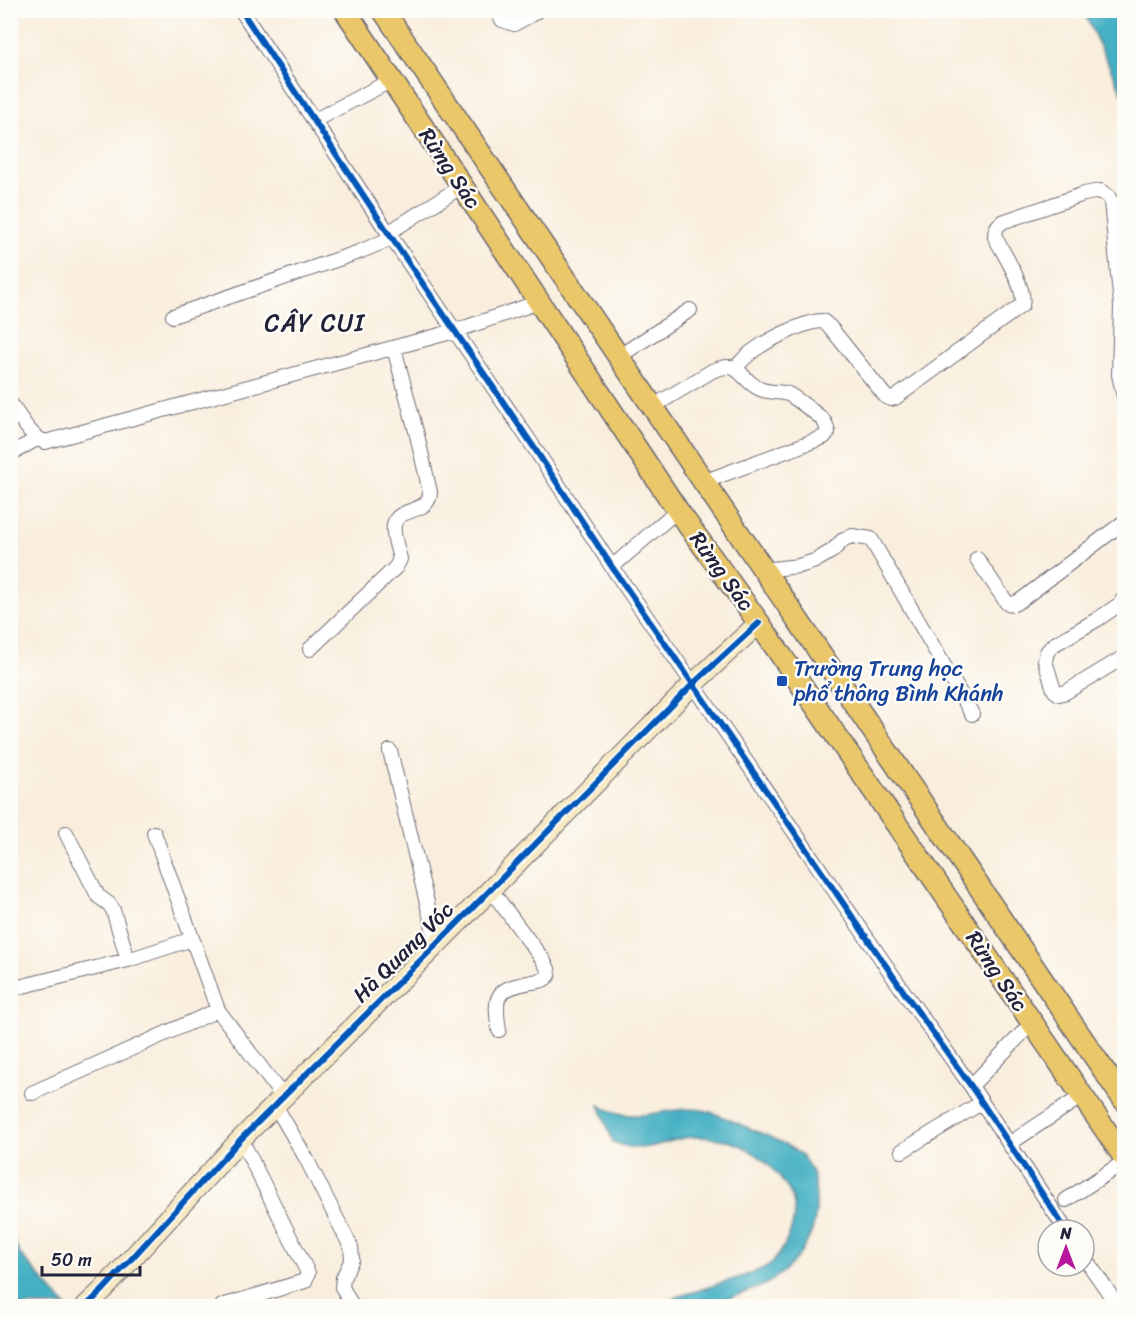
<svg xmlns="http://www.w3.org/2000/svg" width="1135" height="1317" font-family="Sriracha,sans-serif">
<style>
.water{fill:#45b0c3;stroke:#34697f;stroke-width:1.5}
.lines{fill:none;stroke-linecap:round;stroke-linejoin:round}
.street-casing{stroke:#6d6974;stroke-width:16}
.secondary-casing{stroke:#6d6974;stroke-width:22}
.primary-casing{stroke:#6d6974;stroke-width:24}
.street{stroke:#fff;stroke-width:14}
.secondary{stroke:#f7e9c3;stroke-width:20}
.primary{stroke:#eac769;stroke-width:21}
.cycleway-casing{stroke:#fdfcf7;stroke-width:10}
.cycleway{stroke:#0057b8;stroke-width:6}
.transit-dot{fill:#1a4fb4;stroke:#fdfcf7;stroke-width:2}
.labels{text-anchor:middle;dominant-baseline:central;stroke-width:5;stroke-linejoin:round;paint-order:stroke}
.street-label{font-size:22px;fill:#22223b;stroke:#fdfcf7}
.transit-label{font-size:22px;fill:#164399;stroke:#fdfcf7;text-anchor:start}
.neighbourhood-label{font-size:24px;letter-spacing:1.5px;fill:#22223b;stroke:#fdfcf7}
</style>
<rect width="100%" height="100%" fill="#fdfcf7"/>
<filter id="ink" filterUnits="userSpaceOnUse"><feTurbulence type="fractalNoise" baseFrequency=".0167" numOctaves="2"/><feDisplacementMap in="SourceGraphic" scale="12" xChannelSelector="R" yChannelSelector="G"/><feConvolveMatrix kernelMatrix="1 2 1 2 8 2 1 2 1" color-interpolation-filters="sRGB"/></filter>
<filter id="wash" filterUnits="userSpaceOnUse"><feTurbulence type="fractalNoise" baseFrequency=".008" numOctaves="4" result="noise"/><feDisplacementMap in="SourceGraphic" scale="24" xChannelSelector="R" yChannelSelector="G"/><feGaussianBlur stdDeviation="1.35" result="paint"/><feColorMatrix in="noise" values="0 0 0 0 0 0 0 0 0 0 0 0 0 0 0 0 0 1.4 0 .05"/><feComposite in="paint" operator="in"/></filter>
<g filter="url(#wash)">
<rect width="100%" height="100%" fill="#f9eedd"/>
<path class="water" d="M 1083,11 L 1116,11 L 1122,33 L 1124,37 L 1124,97 Z
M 599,1105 C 631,1125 659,1109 692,1109 C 711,1109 727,1119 744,1126 C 761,1134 782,1140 797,1152 C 812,1163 816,1182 816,1200 C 818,1229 804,1254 783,1272 C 778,1275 774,1280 768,1283 C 757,1289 743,1293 730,1298 C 722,1301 713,1305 705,1306 C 687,1309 668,1307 650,1306 C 675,1298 699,1290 724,1282 C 738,1278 754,1274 767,1266 C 783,1257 796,1224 794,1206 C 793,1198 790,1191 785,1185 C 770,1162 747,1144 720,1139 C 708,1137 695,1136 684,1138 C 668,1141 655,1148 639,1148 C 630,1148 621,1145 613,1142 Z
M 11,1233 L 20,1254 L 66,1306 L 11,1306 Z"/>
</g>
<g filter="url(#ink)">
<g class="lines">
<g class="street-casing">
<path id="street" d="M 241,10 L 385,228 L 533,446 L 612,567 L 693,684 L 906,995 L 971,1086 L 1066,1230
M 496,10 L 502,20 L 514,24 L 529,16 L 538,10
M 315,120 L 392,80
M 388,233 L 462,186
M 173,316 L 359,252 L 392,238
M 618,357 L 690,310
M 735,368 C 741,362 746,356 753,351 C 766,341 807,320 823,321 L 830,327 L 886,397 L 891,399 L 895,398 L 1022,305 C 1027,289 1003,253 995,237 C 995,230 996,227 1002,222 L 1084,194 L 1100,191 L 1108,196 L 1111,201 L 1121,306 L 1119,375 L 1124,396
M 10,403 C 20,416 29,436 45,442 L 455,331 L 539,302
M 652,407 L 712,371 C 742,358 738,379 760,389 C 769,393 779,391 788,394 C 793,396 818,415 822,419 C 826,423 827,427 828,432 L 824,437 L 703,482
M 10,454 L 37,439
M 977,559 L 1007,603 L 1014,604 L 1021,600 L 1124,522
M 612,567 L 666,520 L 678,511
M 763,570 L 799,566 L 815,561 L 832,551 L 844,539 L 852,536 L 871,539 L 972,714
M 1124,598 L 1120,604 L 1098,619 L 1053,645 L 1047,652 L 1045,661 L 1054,690 L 1059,694 L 1066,692 L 1124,657
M 310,649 L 396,567 L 400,559 C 398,549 392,535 394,525 C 397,506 430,515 430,492 L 417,435 L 394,348
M 390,751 L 437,944
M 66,833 L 98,896 L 109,904 L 113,910 L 128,960
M 154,833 L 218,1010 L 283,1097
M 491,890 L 543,960 L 548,969 L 549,975 C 544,981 540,981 532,982 C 497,989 493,993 499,1030
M 11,989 L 128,960 L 192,939
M 971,1086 L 1032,1023
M 32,1093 L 218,1010
M 275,1105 L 306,1158 L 351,1247 L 352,1259 L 343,1278 L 342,1287 L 352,1306
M 1009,1144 L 1082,1096
M 902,1151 L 981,1103
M 1066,1200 L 1124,1162
M 1084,1257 L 1118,1306
M 222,1306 L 305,1281 L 308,1273 L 241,1139"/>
</g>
<g class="secondary-casing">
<path id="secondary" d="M 86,1306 L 103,1290 L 241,1139 L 437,944 L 693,684 L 759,623"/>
</g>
<g class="primary-casing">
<path id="primary" d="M 345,10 L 678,511 L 759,623 L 1124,1157
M 383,10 L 1124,1100"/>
</g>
<use href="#street" class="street"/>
<use href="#secondary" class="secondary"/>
<use href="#primary" class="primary"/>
<g class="cycleway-casing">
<path id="cycleway" d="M 241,10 L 385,228 L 533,446 L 612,567 L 693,684 L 906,995 L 971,1086 L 1066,1230
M 86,1306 L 103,1290 L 241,1139 L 437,944 L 693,684 L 759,623"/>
</g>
<use href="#cycleway" class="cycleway"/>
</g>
</g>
<rect class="transit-dot" x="776" y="675" width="12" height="12" rx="3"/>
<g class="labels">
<g class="street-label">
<text transform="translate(450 168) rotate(56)">Rừng Sác</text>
<text transform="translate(722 571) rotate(54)">Rừng Sác</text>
<text transform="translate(403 952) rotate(-45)">Hà Quang Vóc</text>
<text transform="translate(997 971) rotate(56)">Rừng Sác</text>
</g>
<g class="transit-label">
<text x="794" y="668">Trường Trung học<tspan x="794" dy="25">phổ thông Bình Khánh</tspan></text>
</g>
<g class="neighbourhood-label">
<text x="315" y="323">CÂY CUI</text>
</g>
</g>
<rect width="1135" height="1317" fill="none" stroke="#fdfcf7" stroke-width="36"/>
<g transform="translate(1066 1248)"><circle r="28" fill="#fdfcf7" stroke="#a5a5ac" stroke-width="1.5"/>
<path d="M0-4.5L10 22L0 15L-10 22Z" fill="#b5179e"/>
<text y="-9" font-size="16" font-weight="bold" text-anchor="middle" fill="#22223b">N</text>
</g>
<path d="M42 1266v9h98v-9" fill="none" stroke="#22223b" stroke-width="3"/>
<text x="51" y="1266" font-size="18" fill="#22223b" stroke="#fdfcf7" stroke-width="4.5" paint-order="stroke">50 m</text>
</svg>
